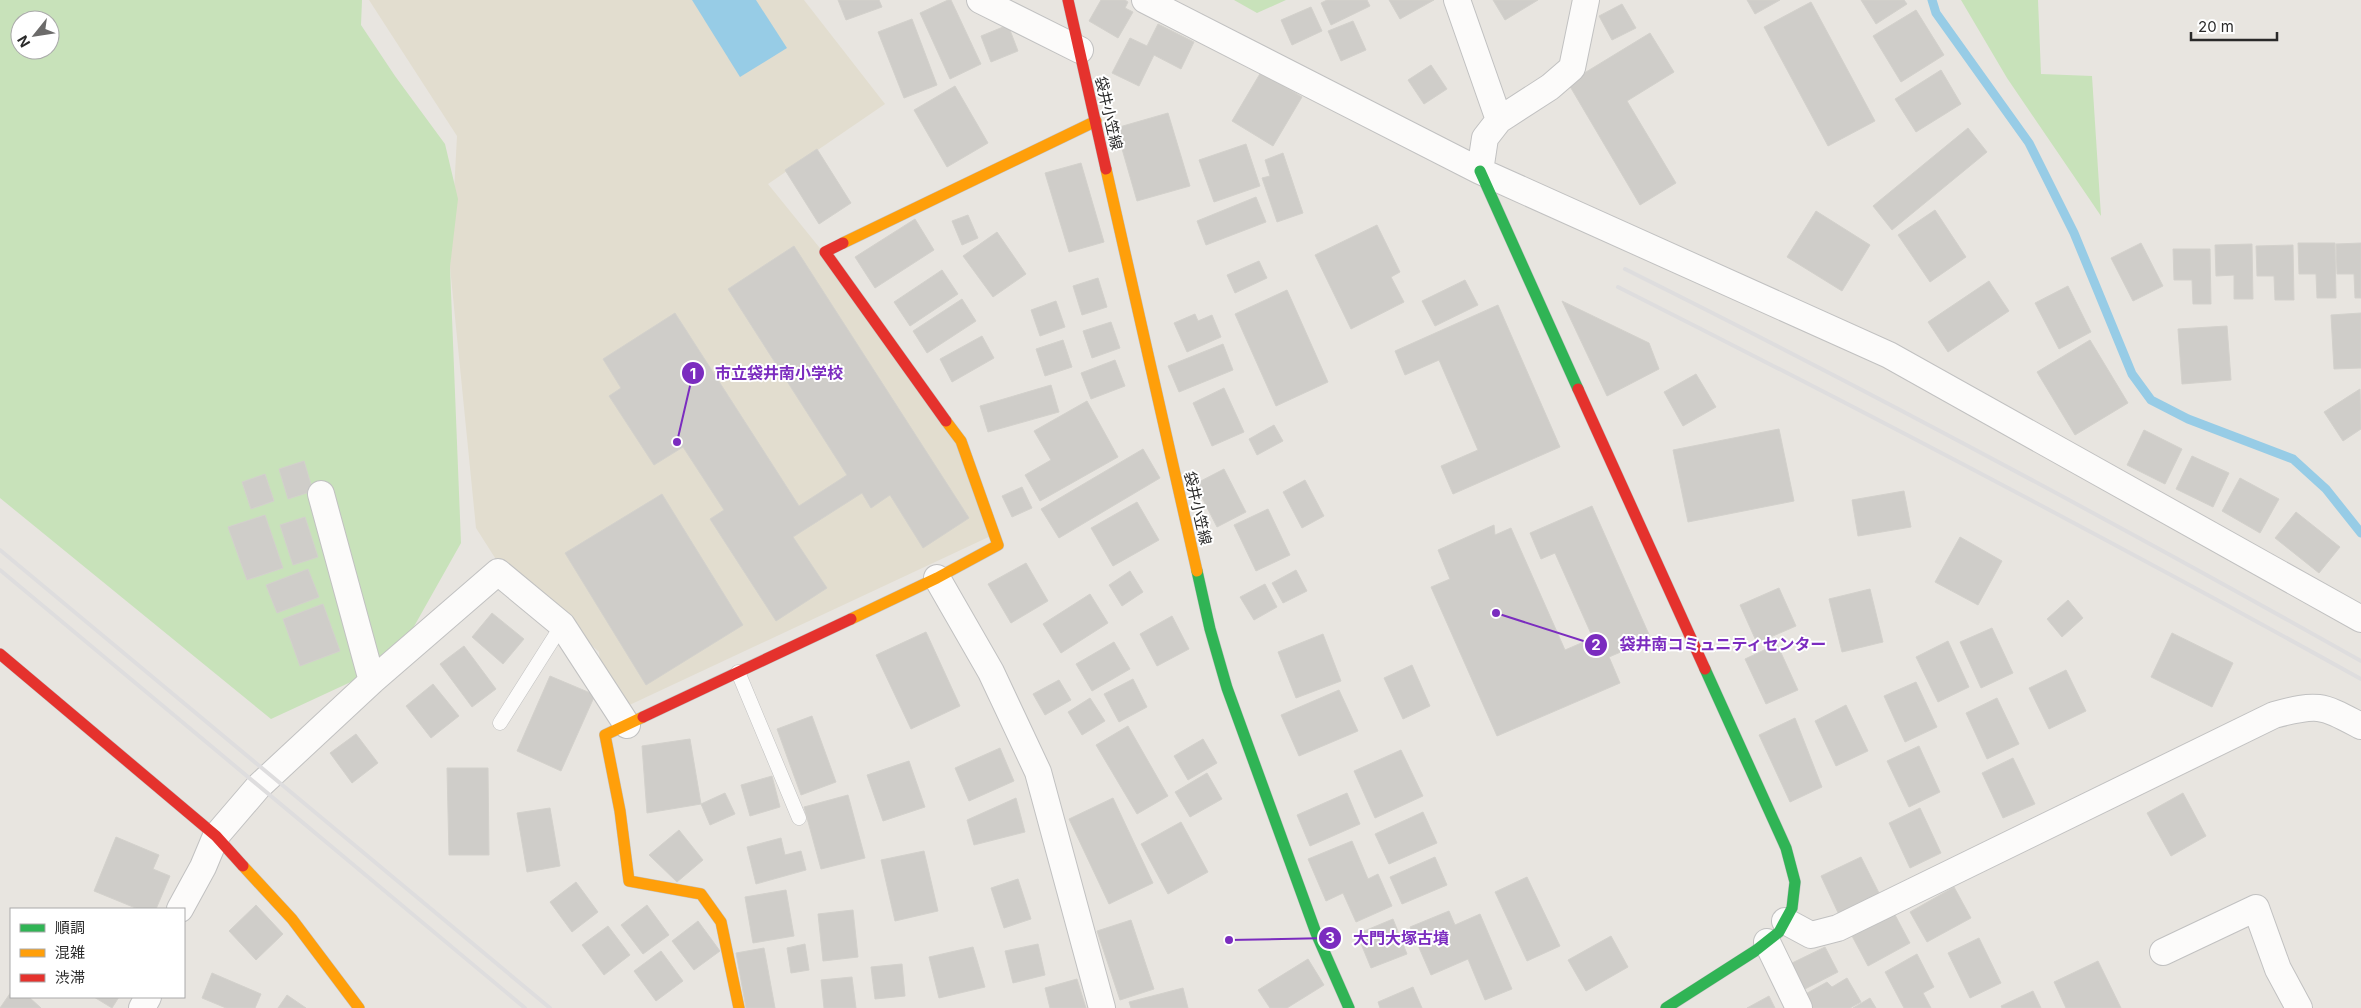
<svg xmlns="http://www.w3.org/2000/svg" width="2361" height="1008" font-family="Inter,'Noto Sans JP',sans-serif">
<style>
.education{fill:#e2ddcf}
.green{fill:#c8e2ba;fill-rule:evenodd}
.water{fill:#97cce6}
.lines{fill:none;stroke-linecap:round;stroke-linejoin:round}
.stream{stroke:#97cce6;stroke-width:9}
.building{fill:#cfcdc9;stroke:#d3d1cc}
.lane-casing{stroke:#c1c1c1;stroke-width:15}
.street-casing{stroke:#c1c1c1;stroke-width:28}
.fast-casing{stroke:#c1c1c1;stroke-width:12}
.slow-casing{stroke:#c1c1c1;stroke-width:12}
.jam-casing{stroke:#c1c1c1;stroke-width:12}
.lane{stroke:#fcfbfa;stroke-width:14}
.street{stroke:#fcfbfa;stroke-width:26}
.fast{stroke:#30b455;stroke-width:11}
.slow{stroke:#ff9f0a;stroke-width:11}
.jam{stroke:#e5322d;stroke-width:11}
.rail{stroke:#deddde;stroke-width:4}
.labels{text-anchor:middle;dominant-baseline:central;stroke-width:4;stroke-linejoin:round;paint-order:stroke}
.street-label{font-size:15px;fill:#2a2a2a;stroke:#fff}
.leader{fill:none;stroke:#7b2cbf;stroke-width:2}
.callout-dot{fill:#7b2cbf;stroke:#fff;stroke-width:2}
.mark-label{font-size:15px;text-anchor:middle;font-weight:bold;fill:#fff}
.callout-label{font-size:16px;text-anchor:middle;font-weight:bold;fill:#7b2cbf;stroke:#fff;stroke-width:4;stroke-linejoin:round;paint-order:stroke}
</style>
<rect width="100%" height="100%" fill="#e8e5e0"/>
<path class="education" d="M 369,0 L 804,0 L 885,104 L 768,184 L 836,268 L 961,441 L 995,534 L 606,716 L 599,652 L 497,561 L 476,528 L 450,267 L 457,136 Z"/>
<path class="green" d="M 0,0 L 362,0 L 361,25 L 395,76 L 445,144 L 458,199 L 450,267 L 461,543 L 394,662 L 271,719 L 0,498 ZM 20,20 L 50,20 L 50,50 L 20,50 Z
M 1234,0 L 1286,0 L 1257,13 Z
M 1961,0 L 2038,0 L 2041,74 L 2092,76 L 2101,216 L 2007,78 Z"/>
<path class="water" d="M 692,0 L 756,0 L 787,48 L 740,77 Z"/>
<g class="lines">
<path class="stream" d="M 1932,0 L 1936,13 L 2029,143 L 2074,233 L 2132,374 L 2151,400 L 2188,419 L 2293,459 L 2326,489 L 2361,533"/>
</g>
<path class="building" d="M 838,0 L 879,0 L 882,7 L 846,20 Z
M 948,0 L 951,0 L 981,64 L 950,79 L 920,13 Z
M 1101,0 L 1125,0 L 1128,2 L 1125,8 L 1133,12 L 1118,38 L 1089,21 Z
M 1327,0 L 1367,0 L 1370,6 L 1331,25 L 1321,3 Z
M 1389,0 L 1434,0 L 1400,19 Z
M 1493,0 L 1538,0 L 1505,20 Z
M 1747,0 L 1780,0 L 1755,14 Z
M 1861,0 L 1904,0 L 1907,4 L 1876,24 Z
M 1811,2 L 1875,121 L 1828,146 L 1764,27 Z
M 1622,4 L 1636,28 L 1612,40 L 1599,16 Z
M 1311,7 L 1322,31 L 1292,45 L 1281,20 Z
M 1916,10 L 1944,55 L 1901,82 L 1873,36 Z
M 912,19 L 937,85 L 904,98 L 878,32 Z
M 1353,21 L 1366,50 L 1341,61 L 1328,31 Z
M 1158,24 L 1194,42 L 1181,69 L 1154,55 L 1139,86 L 1112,73 L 1130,38 L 1147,46 Z
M 1008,25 L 1018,51 L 991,62 L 981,36 Z
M 1650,33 L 1674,72 L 1627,101 L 1676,183 L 1640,205 L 1568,83 Z
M 1431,65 L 1447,89 L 1424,104 L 1408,80 Z
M 1941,70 L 1961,104 L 1916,132 L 1895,99 Z
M 1261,72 L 1302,97 L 1273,146 L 1232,121 Z
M 955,86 L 988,143 L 947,167 L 914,110 Z
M 1168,113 L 1190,186 L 1137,201 L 1116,128 Z
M 1968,128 L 1987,152 L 1892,230 L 1873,206 Z
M 1246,144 L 1260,186 L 1214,202 L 1199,160 Z
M 817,149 L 851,203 L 819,224 L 785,170 Z
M 1283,153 L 1303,213 L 1277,222 L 1262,178 L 1270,176 L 1265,160 Z
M 1081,163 L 1104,242 L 1069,252 L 1045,173 Z
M 1256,197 L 1266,222 L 1206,245 L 1197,221 Z
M 1935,210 L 1966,257 L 1930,282 L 1898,235 Z
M 1816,211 L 1870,245 L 1842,291 L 1787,257 Z
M 968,215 L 978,238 L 962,245 L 952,221 Z
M 915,219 L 934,250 L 875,288 L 855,257 Z
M 1377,225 L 1400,272 L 1391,277 L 1404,302 L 1351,329 L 1315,255 Z
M 997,232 L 1026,274 L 993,297 L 963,256 Z
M 2141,243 L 2163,286 L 2133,301 L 2111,258 Z
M 2298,243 L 2335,243 L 2336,298 L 2317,298 L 2316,274 L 2299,274 Z
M 2361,243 L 2361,298 L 2355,298 L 2354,274 L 2337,274 L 2336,244 Z
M 2252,244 L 2253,299 L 2234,299 L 2234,275 L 2216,276 L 2215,245 Z
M 2293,245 L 2294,300 L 2275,300 L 2274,276 L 2257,276 L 2256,246 Z
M 794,246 L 969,518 L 923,548 L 890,495 L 871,508 L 862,493 L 793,537 L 827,588 L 776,621 L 710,519 L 724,510 L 683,447 L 654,465 L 609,396 L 621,388 L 603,359 L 675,313 L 799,506 L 847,475 L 728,289 Z
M 2173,249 L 2210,249 L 2211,304 L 2193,304 L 2192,280 L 2174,280 Z
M 1259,261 L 1267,278 L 1235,293 L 1227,275 Z
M 942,270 L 958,294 L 910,326 L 894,302 Z
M 1098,278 L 1107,307 L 1082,315 L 1073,286 Z
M 1465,280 L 1478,305 L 1435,326 L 1422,301 Z
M 1989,281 L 2009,311 L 1948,352 L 1928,322 Z
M 2068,286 L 2091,332 L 2059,349 L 2035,303 Z
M 1287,290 L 1328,382 L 1276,406 L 1235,314 Z
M 962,299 L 976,321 L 927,353 L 913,331 Z
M 1056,301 L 1065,327 L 1040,336 L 1031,310 Z
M 1562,301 L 1649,343 L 1659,369 L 1607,396 Z
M 1498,305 L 1560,447 L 1453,494 L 1441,466 L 1478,450 L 1439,360 L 1405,375 L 1395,351 Z
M 2361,313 L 2361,368 L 2334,369 L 2331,315 Z
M 1195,314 L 1198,321 L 1212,315 L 1221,337 L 1187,352 L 1174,323 Z
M 1111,322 L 1120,348 L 1092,358 L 1083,331 Z
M 2227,326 L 2231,380 L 2182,384 L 2178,329 Z
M 982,336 L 994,358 L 952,382 L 940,359 Z
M 1063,340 L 1072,367 L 1045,376 L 1036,349 Z
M 2090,340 L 2128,403 L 2075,435 L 2037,372 Z
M 1223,344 L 1233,370 L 1179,392 L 1168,366 Z
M 1115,360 L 1125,386 L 1091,399 L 1081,373 Z
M 1696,374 L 1716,407 L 1683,426 L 1664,392 Z
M 1051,385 L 1059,412 L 988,432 L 980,406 Z
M 1224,388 L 1244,432 L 1212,446 L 1193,403 Z
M 2360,389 L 2361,429 L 2343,441 L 2324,412 Z
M 1087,401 L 1118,457 L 1040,501 L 1025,475 L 1051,460 L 1034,431 Z
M 1274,425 L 1283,441 L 1257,455 L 1249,439 Z
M 1779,429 L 1794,501 L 1688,522 L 1673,450 Z
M 2144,430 L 2182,449 L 2165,484 L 2127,465 Z
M 1143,449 L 1160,478 L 1059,538 L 1041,509 Z
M 2192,456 L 2229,473 L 2213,507 L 2176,489 Z
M 304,461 L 313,491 L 288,499 L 279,469 Z
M 1224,469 L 1246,512 L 1217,527 L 1195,484 Z
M 265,474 L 274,501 L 251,509 L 242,482 Z
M 2240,478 L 2279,499 L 2260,533 L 2222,511 Z
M 1305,480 L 1324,516 L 1302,528 L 1283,492 Z
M 1022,487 L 1032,508 L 1012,517 L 1002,496 Z
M 1904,491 L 1911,527 L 1858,536 L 1852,500 Z
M 662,494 L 743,625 L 646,685 L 565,553 Z
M 1137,502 L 1159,540 L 1113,566 L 1091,528 Z
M 1592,506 L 1651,639 L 1609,657 L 1620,683 L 1497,736 L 1431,587 L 1450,579 L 1438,550 L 1494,525 L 1495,535 L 1511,528 L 1565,650 L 1593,638 L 1555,553 L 1541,559 L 1530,533 Z
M 1268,509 L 1290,555 L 1256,571 L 1234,525 Z
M 2296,512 L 2340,547 L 2319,573 L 2275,538 Z
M 265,515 L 283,568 L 247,580 L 228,527 Z
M 305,517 L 318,557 L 293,565 L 280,525 Z
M 1960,537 L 2002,561 L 1978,605 L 1935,582 Z
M 1026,563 L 1048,601 L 1011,623 L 988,584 Z
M 308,569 L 319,597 L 277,613 L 266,585 Z
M 1296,570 L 1307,591 L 1283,603 L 1272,583 Z
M 1130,571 L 1143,592 L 1122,606 L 1109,585 Z
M 1265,584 L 1277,607 L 1254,620 L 1240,597 Z
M 1779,588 L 1796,626 L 1757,643 L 1740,605 Z
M 1870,589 L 1883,642 L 1842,652 L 1829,599 Z
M 1090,594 L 1108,623 L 1061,653 L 1043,624 Z
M 2068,600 L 2083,618 L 2062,637 L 2047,619 Z
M 323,604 L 340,651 L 300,666 L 283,619 Z
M 492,613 L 524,639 L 503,664 L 472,637 Z
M 1172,616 L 1189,649 L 1157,666 L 1140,634 Z
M 1992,628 L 2013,673 L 1981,688 L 1960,642 Z
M 926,632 L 960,706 L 911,729 L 876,655 Z
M 2172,633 L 2233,663 L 2212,707 L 2151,677 Z
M 1323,634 L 1341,681 L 1296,698 L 1278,652 Z
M 1948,641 L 1969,687 L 1938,702 L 1916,657 Z
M 1114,642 L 1130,669 L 1092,691 L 1076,664 Z
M 1777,644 L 1798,690 L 1766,704 L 1745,659 Z
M 464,646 L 496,689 L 472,707 L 440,664 Z
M 1412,665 L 1430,706 L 1403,719 L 1384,678 Z
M 2066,670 L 2086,711 L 2049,729 L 2029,688 Z
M 550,676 L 595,695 L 561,771 L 517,751 Z
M 1133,679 L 1147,707 L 1119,722 L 1104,694 Z
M 1059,680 L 1071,700 L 1045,715 L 1033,694 Z
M 1916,682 L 1937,727 L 1905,742 L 1884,696 Z
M 433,684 L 459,716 L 431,738 L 406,706 Z
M 1339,690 L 1358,731 L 1299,756 L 1281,715 Z
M 1090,698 L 1105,721 L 1082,735 L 1068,712 Z
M 1997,698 L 2019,744 L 1987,759 L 1966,713 Z
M 1846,705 L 1868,751 L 1836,766 L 1815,721 Z
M 812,716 L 836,782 L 801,795 L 777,729 Z
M 1795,718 L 1822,787 L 1790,802 L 1759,735 Z
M 1128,726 L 1168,796 L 1137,814 L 1096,745 Z
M 356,734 L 378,763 L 352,783 L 330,753 Z
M 690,739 L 701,804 L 647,813 L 642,746 Z
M 1203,739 L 1217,763 L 1188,780 L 1174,756 Z
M 1919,746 L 1940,792 L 1909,807 L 1887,761 Z
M 1000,748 L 1014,781 L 969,801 L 955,768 Z
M 1401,750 L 1423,796 L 1375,818 L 1354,771 Z
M 2013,758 L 2035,804 L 2003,818 L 1982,773 Z
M 909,761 L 925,807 L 883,821 L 867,775 Z
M 447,768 L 488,768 L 489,855 L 449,855 Z
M 1207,773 L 1222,799 L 1190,817 L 1175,792 Z
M 772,776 L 780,807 L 750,816 L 741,785 Z
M 725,793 L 735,814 L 710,825 L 701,804 Z
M 1347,793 L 1360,824 L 1310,846 L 1297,815 Z
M 2183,793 L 2206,836 L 2171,856 L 2147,813 Z
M 848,795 L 865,858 L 821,869 L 804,807 Z
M 1016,798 L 1025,832 L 974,845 L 967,820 Z
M 1113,798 L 1153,883 L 1109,904 L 1069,819 Z
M 550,808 L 560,866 L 527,872 L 517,813 Z
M 1920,808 L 1941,853 L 1910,868 L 1889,823 Z
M 1423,812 L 1437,843 L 1389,864 L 1375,834 Z
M 1181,822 L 1208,872 L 1168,894 L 1141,844 Z
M 679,830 L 703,860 L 677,882 L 649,855 Z
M 116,837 L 159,855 L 153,869 L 170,876 L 156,909 L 138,909 L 94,891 Z
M 781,838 L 785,855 L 801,851 L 806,870 L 756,884 L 747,847 Z
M 1352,841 L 1368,879 L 1378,874 L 1392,906 L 1356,922 L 1343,893 L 1326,901 L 1308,859 Z
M 924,851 L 938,911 L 895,921 L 881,860 Z
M 1435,857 L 1447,885 L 1402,904 L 1390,877 Z
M 1861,857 L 1881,897 L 1840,917 L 1821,876 Z
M 1527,877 L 1560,946 L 1527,961 L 1495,892 Z
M 1018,879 L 1031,919 L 1004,928 L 991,888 Z
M 576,882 L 598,912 L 572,932 L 550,902 Z
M 1954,887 L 1971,918 L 1927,942 L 1910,912 Z
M 786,890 L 794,936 L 753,943 L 745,897 Z
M 256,905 L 283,934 L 256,960 L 229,931 Z
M 647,905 L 669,935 L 643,954 L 621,925 Z
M 853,910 L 858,957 L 823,961 L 818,914 Z
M 1449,911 L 1455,925 L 1480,914 L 1512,989 L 1485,1000 L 1468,959 L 1431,975 L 1410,927 Z
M 1894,913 L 1910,943 L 1868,966 L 1852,936 Z
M 1393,919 L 1407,954 L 1371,968 L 1357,934 Z
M 1131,920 L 1154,989 L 1120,1000 L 1097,931 Z
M 698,921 L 720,951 L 694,970 L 672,941 Z
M 608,926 L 630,955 L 604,975 L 582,945 Z
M 1611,936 L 1628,967 L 1586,991 L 1568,960 Z
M 1979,938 L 2001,983 L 1970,998 L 1948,953 Z
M 805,944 L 809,970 L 791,973 L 787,948 Z
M 1038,944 L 1045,975 L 1013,983 L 1005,951 Z
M 973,947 L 985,987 L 939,998 L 929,957 Z
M 1825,947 L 1838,972 L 1803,990 L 1790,964 Z
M 764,948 L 775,1008 L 746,1008 L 736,953 Z
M 661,951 L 683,981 L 656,1001 L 634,971 Z
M 1917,954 L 1934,987 L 1923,993 L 1931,1008 L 1904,1008 L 1885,972 Z
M 1308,959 L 1324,985 L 1287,1008 L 1270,1008 L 1258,990 Z
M 2098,961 L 2121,1008 L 2066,1008 L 2054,982 Z
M 902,964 L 905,996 L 875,999 L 871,967 Z
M 212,973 L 261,994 L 255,1008 L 226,1008 L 202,998 Z
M 852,977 L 856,1008 L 824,1008 L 821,980 Z
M 1847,978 L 1861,1002 L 1850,1008 L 1809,1008 L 1802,996 L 1827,982 L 1832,987 Z
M 1077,979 L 1086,1008 L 1050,1008 L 1045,988 Z
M 1413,987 L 1422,1008 L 1380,1008 L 1378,1002 Z
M 1183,988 L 1188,1008 L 1131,1008 L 1129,1002 Z
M 2033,991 L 2041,1008 L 2002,1008 L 2001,1006 Z
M 11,992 L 11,997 L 29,997 L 41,1008 L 0,1008 Z
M 287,995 L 306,1008 L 278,1008 Z
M 1769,996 L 1775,1008 L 1747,1008 Z
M 94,997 L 119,997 L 112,1008 Z
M 1870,998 L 1876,1008 L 1853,1008 Z"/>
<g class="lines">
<g class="lane-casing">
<path id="lane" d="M 738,672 L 799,818
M 500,723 L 562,625"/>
</g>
<g class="street-casing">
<path id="street" d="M 980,0 L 1080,50
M 1145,0 L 1480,171
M 1457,0 L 1499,120
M 1586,0 L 1572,68 L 1550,87 L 1499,120 L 1485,138 L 1480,171 L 1889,355 L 2361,619
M 321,494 L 372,681
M 937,578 L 991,672 L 1038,772 L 1102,1008
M 180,909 L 203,867 L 216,836 L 258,787 L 372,681 L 498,572 L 562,625 L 627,725
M 1785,921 L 1811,935 L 1838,928 L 2274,715 C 2319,703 2321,705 2361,726
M 1767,942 L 1799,1008
M 2163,952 L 2256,908 L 2278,969 L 2299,1008
M 142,1008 L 148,997"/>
</g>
<g class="fast-casing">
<path id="fast" d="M 1480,171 L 1578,389
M 1197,571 L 1210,629 L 1227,688 L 1316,933 L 1349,1008
M 1666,1008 L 1755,951 L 1779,932 L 1792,908 L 1795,882 L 1786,848 L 1705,669"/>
</g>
<g class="slow-casing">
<path id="slow" d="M 1106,169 L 1197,571
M 843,243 L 1096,121
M 851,619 L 937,578 L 998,545 L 961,441 L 946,421
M 643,717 L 605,735 L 620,811 L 629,881 L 701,894 L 721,922 L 739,1008
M 243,866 L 292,919 L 359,1008"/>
</g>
<g class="jam-casing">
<path id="jam" d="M 1068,0 L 1106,169
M 843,243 L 825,252 L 946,421
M 1578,389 L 1705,669
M 0,654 L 216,836 L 243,866
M 643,717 L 851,619"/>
</g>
<use href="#lane" class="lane"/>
<use href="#street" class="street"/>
<use href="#fast" class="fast"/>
<use href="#slow" class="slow"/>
<use href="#jam" class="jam"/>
<path class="rail" d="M 1625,269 C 1874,393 2119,525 2361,661
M 1618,287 C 1868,413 2116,543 2361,679
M 0,550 L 550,1008
M 0,570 L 525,1008"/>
</g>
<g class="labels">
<g class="street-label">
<text transform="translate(1109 113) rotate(77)">袋井小笠線</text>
<text transform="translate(1198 508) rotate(77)">袋井小笠線</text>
</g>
</g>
<path class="leader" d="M677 442L693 373M1496 613L1596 645M1229 940L1330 938"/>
<g class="callout-dot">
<circle cx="677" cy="442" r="5"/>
<circle cx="1496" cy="613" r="5"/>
<circle cx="1229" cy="940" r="5"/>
<circle cx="693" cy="373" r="12"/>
<circle cx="1596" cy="645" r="12"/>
<circle cx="1330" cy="938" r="12"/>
</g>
<g class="mark-label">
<text x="693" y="379">1</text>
<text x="1596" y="650">2</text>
<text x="1330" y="943">3</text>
</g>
<g class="callout-label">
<text x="779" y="379">市立袋井南小学校</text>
<text x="1723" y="650">袋井南コミュニティセンター</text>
<text x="1401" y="944">大門大塚古墳</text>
</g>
<rect x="10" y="908" width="175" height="90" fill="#ffffff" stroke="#aaaaaa"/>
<rect x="20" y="924" width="25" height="8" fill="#30b455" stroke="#aaaaaa"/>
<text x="55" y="933" font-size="15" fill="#2a2a2a">順調</text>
<rect x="20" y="949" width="25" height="8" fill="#ff9f0a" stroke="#aaaaaa"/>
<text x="55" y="958" font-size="15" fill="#2a2a2a">混雑</text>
<rect x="20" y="974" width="25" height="8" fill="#e5322d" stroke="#aaaaaa"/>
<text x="55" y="983" font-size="15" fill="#2a2a2a">渋滞</text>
<g transform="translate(35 35) rotate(240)"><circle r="24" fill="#ffffff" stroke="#aaaaaa"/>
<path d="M0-4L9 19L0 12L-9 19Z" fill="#6c6b6a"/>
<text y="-8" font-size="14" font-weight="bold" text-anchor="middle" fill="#2a2a2a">N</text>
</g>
<path d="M2191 32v8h86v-8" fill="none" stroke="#2a2a2a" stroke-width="2.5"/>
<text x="2198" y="32" font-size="15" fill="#2a2a2a" stroke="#ffffff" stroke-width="4" paint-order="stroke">20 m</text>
</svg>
